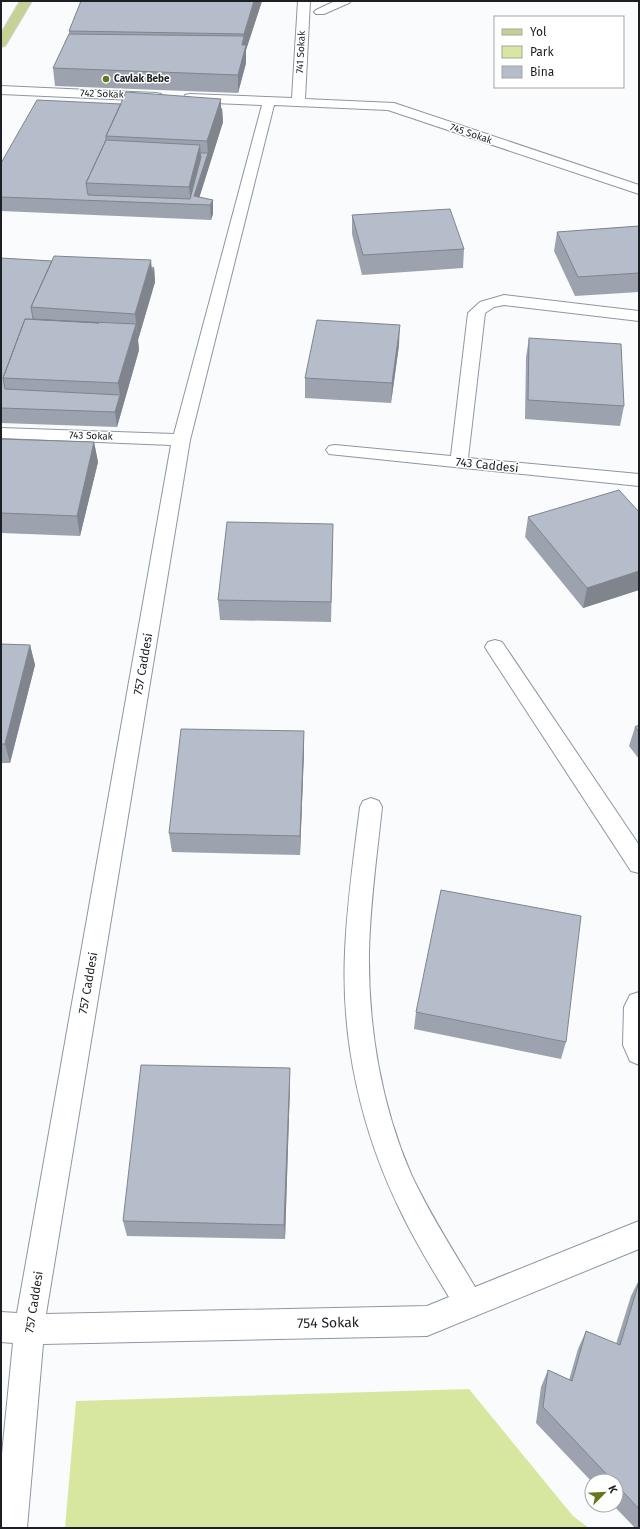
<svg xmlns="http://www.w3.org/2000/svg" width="640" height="1529" font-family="'Fira Sans',sans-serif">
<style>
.green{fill:#d8e79f}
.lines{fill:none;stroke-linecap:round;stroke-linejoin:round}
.minor-casing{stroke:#8f96a3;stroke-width:2}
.major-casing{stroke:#d6d7d8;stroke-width:2}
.minor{fill:#fff;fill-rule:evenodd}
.major{fill:#c6d194;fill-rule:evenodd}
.wall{fill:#9ca3ae}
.shaded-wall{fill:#7f848d}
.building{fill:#b5bdca;stroke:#7f848d}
.poi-dot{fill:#677521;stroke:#fff;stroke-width:1.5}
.labels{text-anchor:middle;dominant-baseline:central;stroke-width:3;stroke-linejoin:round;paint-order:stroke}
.far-street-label{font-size:10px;fill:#1c1f24;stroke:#fff}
.far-poi-label{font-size:10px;font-weight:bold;fill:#1c1f24;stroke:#fff;text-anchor:start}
.street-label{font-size:12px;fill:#1c1f24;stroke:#fff}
.near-street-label{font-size:14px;fill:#1c1f24;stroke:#fff}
</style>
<rect width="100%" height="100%" fill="#f9fbfd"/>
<path class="green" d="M 469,1389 L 573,1516 L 589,1528 L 65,1528 L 76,1401 Z"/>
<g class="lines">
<g class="minor-casing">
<path id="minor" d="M 298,1 L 310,1 L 305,99 L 394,103 L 639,185 L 639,194 L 388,110 L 274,105 L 190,440 L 46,1314 L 427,1306 L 449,1297 C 432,1269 414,1240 400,1210 C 361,1130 341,1041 345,952 C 347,903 354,855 360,807 L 363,801 L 371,798 L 379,801 L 382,807 C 377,855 370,903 369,952 C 368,1027 381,1105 411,1174 C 429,1213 453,1250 475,1287 L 639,1221 L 639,1249 L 427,1336 L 43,1344 L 27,1528 L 1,1528 L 1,1464 L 13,1343 L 1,1342 L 1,1312 L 17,1313 L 171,445 L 1,438 L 1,428 L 174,434 L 262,105 L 190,102 L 185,101 L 184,98 L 185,95 L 190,94 L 292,98 Z
M 335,1 L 351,1 L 349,3 L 324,14 L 316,14 L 314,12 L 316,10 Z
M 1,86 L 156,93 L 161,94 L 162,97 L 161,100 L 156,101 L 1,94 Z
M 504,295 L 639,311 L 639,321 L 504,305 L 494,307 L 485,313 L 468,458 L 639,474 L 639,486 L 329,454 L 326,450 L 329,446 L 335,445 L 451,456 L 468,313 L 480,302 Z
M 495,640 L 502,642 L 639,845 L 639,873 L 631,871 L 488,652 L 485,647 L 488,642 Z
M 639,992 L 639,1065 L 630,1061 L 623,1045 L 624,1007 L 630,995 Z"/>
</g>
<g class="major-casing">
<path id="major" d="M 20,1 L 32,1 L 7,43 L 5,46 L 1,47 L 1,33 Z"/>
</g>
<use href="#minor" class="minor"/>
<use href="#major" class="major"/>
</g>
<path class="wall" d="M 262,1 L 246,50 L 246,63 L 238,93 L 55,86 L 53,68 L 69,34 L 69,31 Z
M 221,99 L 221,108 L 222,108 L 223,122 L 199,197 L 213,200 L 213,214 L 211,220 L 1,211 L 1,163 L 121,104 Z
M 352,215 L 464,249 L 463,268 L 362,275 L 352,234 Z
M 639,226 L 639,292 L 575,296 L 554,251 L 557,232 Z
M 1,258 L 154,267 L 155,282 L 138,340 L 139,350 L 117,427 L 1,423 Z
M 529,338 L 624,406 L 620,426 L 525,419 L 526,357 Z
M 399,345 L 391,403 L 305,398 L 305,378 Z
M 1,439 L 94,442 L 98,462 L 80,536 L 1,533 Z
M 639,512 L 639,590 L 583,608 L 525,537 L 528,517 Z
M 333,544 L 331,622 L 220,620 L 218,600 Z
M 1,644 L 30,645 L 35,665 L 10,763 L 1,763 Z
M 639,725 L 639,759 L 629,746 L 635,727 Z
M 304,731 L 304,751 L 300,855 L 172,852 L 169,833 Z
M 416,1012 L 566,1042 L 561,1059 L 414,1029 Z
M 290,1068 L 290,1085 L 285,1239 L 127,1236 L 123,1221 Z
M 639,1280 L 639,1528 L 635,1528 L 613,1505 L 616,1505 L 616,1481 L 592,1481 L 592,1482 L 536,1423 L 541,1387 L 548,1370 L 569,1380 L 578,1349 L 586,1331 L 616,1344 L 631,1296 Z"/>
<path class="shaded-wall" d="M 254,1 L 262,1 L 246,50 L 246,63 L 238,93 L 238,75 L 244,36 L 244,50 L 244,34 Z
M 221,99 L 221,110 L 222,108 L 223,122 L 209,167 L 207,141 Z
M 200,145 L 202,171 L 208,153 L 209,167 L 197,205 L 191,205 L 189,187 Z
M 213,200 L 213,214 L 211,220 L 210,205 Z
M 151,260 L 152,271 L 154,267 L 155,282 L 138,340 L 135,314 Z
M 136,324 L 137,336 L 137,325 L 138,340 L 139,350 L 117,427 L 115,412 L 120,395 L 118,383 Z
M 400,325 L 399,345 L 391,403 L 392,383 Z
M 94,442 L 98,462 L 80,536 L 77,516 Z
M 639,571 L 639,590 L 583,608 L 587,588 Z
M 30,645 L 35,665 L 10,763 L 5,744 Z
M 304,731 L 304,751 L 300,855 L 300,836 Z
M 290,1068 L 290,1085 L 285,1239 L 284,1225 Z"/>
<path class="building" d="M 81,1 L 254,1 L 244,34 L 69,31 Z
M 69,34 L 244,36 L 242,45 L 246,45 L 238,75 L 53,68 Z
M 126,92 L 221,99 L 207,141 L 106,136 Z
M 37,100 L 121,104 L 106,136 L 106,140 L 86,183 L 88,195 L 190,199 L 201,157 L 200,153 L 208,153 L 194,196 L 213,200 L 210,205 L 1,197 L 1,163 Z
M 106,140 L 200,145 L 189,187 L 86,183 Z
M 450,209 L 464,249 L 363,255 L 352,215 Z
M 639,226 L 639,273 L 578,277 L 557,232 Z
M 54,256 L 151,260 L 135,314 L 31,307 Z
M 1,258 L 52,261 L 31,307 L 33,319 L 99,323 L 25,319 L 3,378 L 5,389 L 120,395 L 115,412 L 1,408 Z
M 25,319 L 136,324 L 118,383 L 3,378 Z
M 317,320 L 400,325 L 392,383 L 305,378 Z
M 529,338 L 621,344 L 624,406 L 528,400 Z
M 1,439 L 94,442 L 77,516 L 1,513 Z
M 619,490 L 639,512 L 639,571 L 587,588 L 528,517 Z
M 227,522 L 333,524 L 331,602 L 218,600 Z
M 1,644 L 30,645 L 5,744 L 1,744 Z
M 639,725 L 639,732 L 635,727 Z
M 181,729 L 304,731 L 300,836 L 169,833 Z
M 441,890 L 581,916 L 566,1042 L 416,1012 Z
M 141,1065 L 290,1068 L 284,1225 L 123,1221 Z
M 639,1282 L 639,1509 L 616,1484 L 616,1481 L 613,1481 L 543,1407 L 548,1370 L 572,1381 L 586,1331 L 620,1345 Z"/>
<circle class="poi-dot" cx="106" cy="79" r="4"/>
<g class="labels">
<g class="far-street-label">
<text transform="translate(301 52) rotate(-87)">741 Sokak</text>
<text transform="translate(102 94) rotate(2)">742 Sokak</text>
<text transform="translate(471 134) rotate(19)">745 Sokak</text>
<text transform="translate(91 436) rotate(2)">743 Sokak</text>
</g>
<g class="far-poi-label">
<text x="114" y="79">Cavlak Bebe</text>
</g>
<g class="street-label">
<text transform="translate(487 465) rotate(6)">743 Caddesi</text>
<text transform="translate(143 664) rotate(-80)">757 Caddesi</text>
<text transform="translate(88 983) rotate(-80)">757 Caddesi</text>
<text transform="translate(34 1302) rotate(-81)">757 Caddesi</text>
</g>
<g class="near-street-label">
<text transform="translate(328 1323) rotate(-1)">754 Sokak</text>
</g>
</g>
<rect width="640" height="1529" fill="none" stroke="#1c1f24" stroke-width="4"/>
<rect x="494" y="16" width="130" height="72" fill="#ffffff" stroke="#a4a5a7"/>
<rect x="502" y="29" width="20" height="6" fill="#c6d194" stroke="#a4a5a7"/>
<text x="530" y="36" font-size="12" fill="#1c1f24">Yol</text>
<rect x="502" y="46" width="20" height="12" fill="#d8e79f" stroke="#a4a5a7"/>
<text x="530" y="56" font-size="12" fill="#1c1f24">Park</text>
<rect x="502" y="66" width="20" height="12" fill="#b5bdca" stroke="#a4a5a7"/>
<text x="530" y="76" font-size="12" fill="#1c1f24">Bina</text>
<g transform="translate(604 1493) rotate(66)"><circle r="19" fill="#ffffff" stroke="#a4a5a7"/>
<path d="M0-3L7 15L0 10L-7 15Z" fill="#677521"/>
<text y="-6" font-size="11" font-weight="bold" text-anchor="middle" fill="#1c1f24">K</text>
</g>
</svg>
